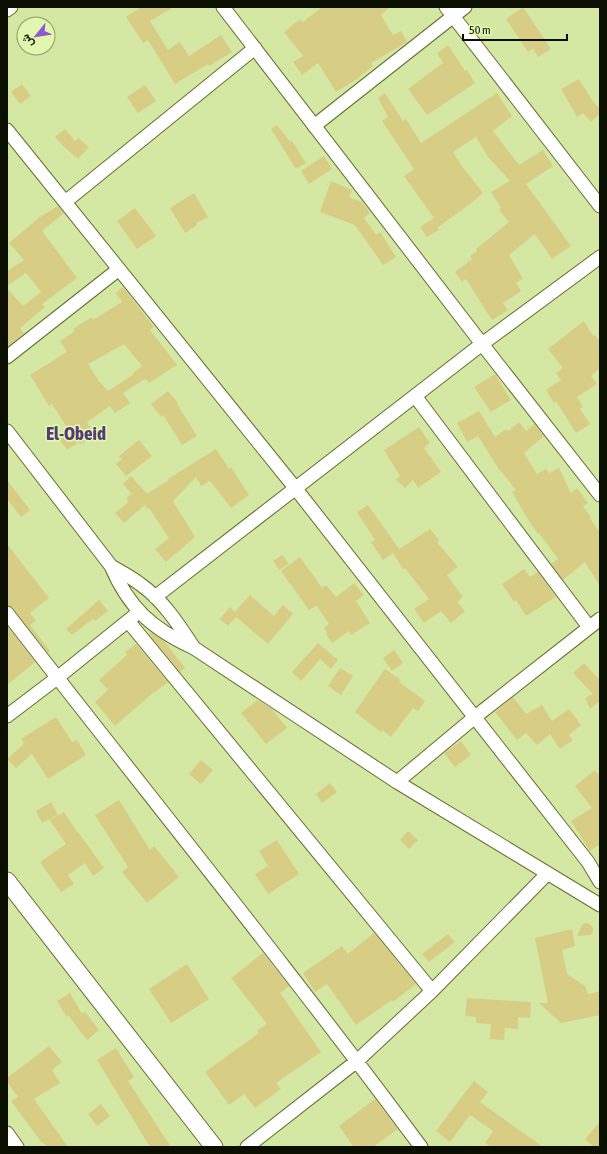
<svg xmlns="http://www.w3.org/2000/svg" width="607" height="1154" font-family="'Asap Condensed',Vazirmatn,sans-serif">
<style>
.building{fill:#d8cd84;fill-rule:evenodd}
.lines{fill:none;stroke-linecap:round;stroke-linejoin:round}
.minor-casing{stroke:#60702f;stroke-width:15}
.major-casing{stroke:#60702f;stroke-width:19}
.minor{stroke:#fff;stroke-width:13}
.major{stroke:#fff;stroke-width:17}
.labels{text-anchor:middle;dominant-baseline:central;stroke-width:3.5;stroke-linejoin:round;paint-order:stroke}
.town-label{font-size:19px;font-weight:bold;fill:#523a76;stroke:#e2f6b0}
</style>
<rect width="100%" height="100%" fill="#d5e8a3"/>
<path class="building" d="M 141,7 L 174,7 L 150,21 L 168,50 L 180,42 L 189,56 L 221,35 L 232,52 L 209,66 L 208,64 L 175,84 L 148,40 L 143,43 L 126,17 Z
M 322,7 L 390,7 L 381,15 L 393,35 L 401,31 L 407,42 L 371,63 L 373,66 L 357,79 L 336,92 L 318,63 L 302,75 L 293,62 L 303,56 L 284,32 L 300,19 L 303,22 Z
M 523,7 L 551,49 L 538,57 L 533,48 L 528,52 L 506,19 Z
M 448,45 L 465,71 L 467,70 L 475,83 L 427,115 L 408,89 L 443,63 L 437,53 Z
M 579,79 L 592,100 L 600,109 L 600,114 L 591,122 L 583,113 L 577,117 L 561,89 Z
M 22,84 L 31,96 L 20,104 L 11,92 Z
M 145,85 L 156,101 L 138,113 L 127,97 Z
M 385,93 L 403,121 L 406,119 L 421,143 L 497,93 L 512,116 L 493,131 L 519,165 L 543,150 L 553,166 L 526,184 L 571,246 L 552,259 L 535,234 L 509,255 L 523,279 L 516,283 L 521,291 L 503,303 L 508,310 L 492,320 L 466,279 L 462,282 L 455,272 L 472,259 L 470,256 L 477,251 L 476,249 L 509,222 L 499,210 L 501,208 L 491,192 L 510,181 L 488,157 L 476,137 L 453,152 L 461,165 L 483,193 L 470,204 L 437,228 L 439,230 L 427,237 L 420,227 L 434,218 L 404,176 L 414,169 L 382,121 L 388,117 L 378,98 Z
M 277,125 L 290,142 L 292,141 L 306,163 L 296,169 L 271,129 Z
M 65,129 L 75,141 L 78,138 L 89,147 L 78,159 L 63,146 L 55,137 Z
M 324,156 L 332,169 L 309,184 L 301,171 Z
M 331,181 L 352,190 L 349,197 L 362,202 L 370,213 L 364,218 L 376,235 L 380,232 L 396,257 L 383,265 L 355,225 L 320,212 Z
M 194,193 L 208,217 L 196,223 L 197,225 L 185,233 L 170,208 Z
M 58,206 L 64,213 L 42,231 L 77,278 L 42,304 L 45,307 L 20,328 L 24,333 L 7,347 L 7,288 L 23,306 L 41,292 L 26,273 L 7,286 L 7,271 L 24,260 L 9,243 L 40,217 Z
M 135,208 L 156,236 L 137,249 L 117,221 Z
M 123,287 L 154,327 L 150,330 L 177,365 L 149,383 L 145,379 L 123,393 L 130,403 L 115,413 L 110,406 L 87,422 L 95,435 L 81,444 L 79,442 L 67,450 L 58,437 L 68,429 L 52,404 L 49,406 L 30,375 L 67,352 L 60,341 L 75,331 L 73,329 L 92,317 L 93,320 L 122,302 L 116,293 ZM 124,344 L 142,366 L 133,373 L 134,374 L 108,391 L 98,380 L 88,364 Z
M 584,321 L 593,336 L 595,335 L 600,342 L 600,368 L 591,376 L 597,384 L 577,397 L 583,407 L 580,409 L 590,424 L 576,433 L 556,401 L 554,403 L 546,390 L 561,380 L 556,373 L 563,368 L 548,349 Z
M 495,374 L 511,400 L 491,412 L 474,387 Z
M 168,391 L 178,403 L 177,404 L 197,436 L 182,445 L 163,415 L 161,417 L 151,404 Z
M 479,411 L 495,437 L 506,429 L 508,431 L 519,422 L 526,431 L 534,424 L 544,436 L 524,453 L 537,474 L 546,469 L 549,473 L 559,468 L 571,493 L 577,488 L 588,503 L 583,506 L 591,517 L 590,518 L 600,533 L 600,586 L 585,562 L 563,580 L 551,564 L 558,559 L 539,533 L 538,534 L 529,521 L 512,492 L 516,490 L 501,471 L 500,471 L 478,436 L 467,442 L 457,423 Z
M 419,427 L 430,443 L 424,448 L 441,472 L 418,488 L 413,480 L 405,488 L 396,480 L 400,476 L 384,450 Z
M 139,440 L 152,456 L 126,476 L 116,464 L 122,459 L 119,456 Z
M 216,449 L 229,469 L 231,467 L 249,495 L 231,508 L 210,481 L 201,486 L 196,477 L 173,501 L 195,537 L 166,562 L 155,549 L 169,538 L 149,508 L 147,509 L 145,505 L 124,523 L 115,513 L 129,502 L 126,498 L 132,494 L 123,484 L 131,476 L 147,494 L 169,480 L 168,479 Z
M 7,480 L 30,510 L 21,517 L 7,499 Z
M 368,505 L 399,549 L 383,560 L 371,542 L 375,540 L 357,512 Z
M 430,529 L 439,540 L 437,542 L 458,567 L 447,575 L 463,597 L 457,602 L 465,611 L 451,623 L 441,611 L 424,623 L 414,609 L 429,599 L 405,568 L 403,569 L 393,553 Z
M 7,544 L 49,598 L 30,613 L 36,621 L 30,625 L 50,651 L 48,653 L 13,608 L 7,605 Z
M 282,555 L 289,564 L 279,570 L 273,561 Z
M 300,557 L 322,588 L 326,585 L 336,597 L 354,583 L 364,595 L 356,601 L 370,623 L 351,635 L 349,631 L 332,643 L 326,634 L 327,633 L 324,628 L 329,624 L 317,606 L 309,610 L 281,571 Z
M 524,569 L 530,577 L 538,572 L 556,597 L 526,616 L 516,600 L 514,602 L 502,584 Z
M 250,595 L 274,616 L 283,605 L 293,614 L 268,644 L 236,617 L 228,626 L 220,619 L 230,607 L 235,612 Z
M 99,600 L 108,611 L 95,621 L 93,619 L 72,635 L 66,629 Z
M 7,626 L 35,662 L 7,685 Z
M 151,632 L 165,642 L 185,668 L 180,672 L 149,634 Z
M 318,643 L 338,660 L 331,669 L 320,659 L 301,681 L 292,672 Z
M 136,644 L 168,682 L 155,692 L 155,691 L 115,726 L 95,702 L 108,690 L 99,680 L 127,655 L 125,652 Z
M 394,650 L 403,663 L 392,671 L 383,658 Z
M 584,663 L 600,680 L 600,701 L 590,709 L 585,698 L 593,694 L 573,673 Z
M 340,668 L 353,676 L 341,695 L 328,686 Z
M 385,669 L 401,680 L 399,682 L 425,701 L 418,711 L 413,708 L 391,737 L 382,730 L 381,732 L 355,712 Z
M 513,697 L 526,714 L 542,705 L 552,721 L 569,709 L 581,725 L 569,735 L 573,740 L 560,749 L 550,734 L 537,745 L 526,733 L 517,740 L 495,712 Z
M 258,700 L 272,709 L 287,728 L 266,744 L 241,713 Z
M 56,717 L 72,742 L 77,740 L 86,755 L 48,779 L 32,754 L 16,768 L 7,759 L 24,744 L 21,739 Z
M 461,741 L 471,755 L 455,767 L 444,753 Z
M 201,760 L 213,770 L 201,784 L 189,774 Z
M 595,770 L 600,777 L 600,844 L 590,851 L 571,821 L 592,808 L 575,786 Z
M 330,783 L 337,792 L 322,803 L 316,794 Z
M 119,800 L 150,850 L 154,846 L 179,877 L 147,903 L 122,872 L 128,867 L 95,815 Z
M 51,802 L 58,815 L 42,823 L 36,811 Z
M 64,812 L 77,832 L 78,832 L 104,868 L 93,876 L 85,863 L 68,875 L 74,884 L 61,892 L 40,862 L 66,844 L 50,820 Z
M 408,831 L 418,840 L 409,849 L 400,840 Z
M 277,840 L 299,874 L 268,894 L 255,874 L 268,866 L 259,851 Z
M 586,923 L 590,924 L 593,928 L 593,932 L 590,935 L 577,936 L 582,925 Z
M 572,929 L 575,946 L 562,950 L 567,974 L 585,986 L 588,994 L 600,991 L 600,1015 L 561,1023 L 539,1003 L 548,1003 L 535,938 Z
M 374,933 L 416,984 L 393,1002 L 392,1000 L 356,1025 L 327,984 L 315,992 L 303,973 L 342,946 L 348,954 Z
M 448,934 L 455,942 L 429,962 L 422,954 Z
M 263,953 L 289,986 L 280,993 L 321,1052 L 276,1083 L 281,1089 L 255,1108 L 244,1094 L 229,1105 L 205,1072 L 259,1033 L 257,1031 L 267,1024 L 231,978 Z
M 187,964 L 209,999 L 171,1023 L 149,989 Z
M 70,993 L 82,1014 L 85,1012 L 99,1030 L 87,1040 L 68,1015 L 66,1016 L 57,1001 Z
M 467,998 L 531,1002 L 530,1018 L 518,1017 L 518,1029 L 505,1028 L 504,1040 L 490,1039 L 491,1024 L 476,1023 L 476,1017 L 465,1016 Z
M 49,1046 L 62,1062 L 52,1070 L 60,1083 L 34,1099 L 68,1147 L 47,1147 L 43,1142 L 42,1143 L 11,1101 L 18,1097 L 7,1082 L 7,1078 Z
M 116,1048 L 134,1077 L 128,1081 L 171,1147 L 150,1147 L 97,1060 Z
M 474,1081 L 488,1092 L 480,1102 L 543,1147 L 491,1147 L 485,1143 L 493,1131 L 470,1115 L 450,1142 L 436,1131 Z
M 375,1099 L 398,1129 L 373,1147 L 354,1147 L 339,1126 Z
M 101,1104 L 110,1116 L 97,1126 L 88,1114 Z
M 600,1122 L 600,1147 L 594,1147 L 585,1139 Z"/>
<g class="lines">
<g class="minor-casing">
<path id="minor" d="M 223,7 L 482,344 L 600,495
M 446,7 L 600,206
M 7,10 L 11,7
M 314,126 L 465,7
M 7,130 L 296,489 L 588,862 L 600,882
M 65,202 L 255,48
M 7,357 L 119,269
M 415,396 L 589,627
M 7,431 L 111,566 C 129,608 152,629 194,648 L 397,782 L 600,905
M 111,566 C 121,572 131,577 140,584 C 163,600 179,625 194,648
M 155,597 L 482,344 L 600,257
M 7,613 C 145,791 287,966 421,1147
M 128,621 L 432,991
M 7,716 L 57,678 L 134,616
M 397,782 L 475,717 L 600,619
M 7,1133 L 17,1147
M 247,1147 L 357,1061 L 432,991 L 547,874"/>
</g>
<g class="major-casing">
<path id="major" d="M 7,881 L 214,1147"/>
</g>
<use href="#minor" class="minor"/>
<use href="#major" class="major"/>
</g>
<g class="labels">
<g class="town-label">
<text x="76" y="433">El-Obeid</text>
</g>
</g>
<rect width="607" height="1154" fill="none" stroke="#0a0f00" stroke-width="16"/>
<g transform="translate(36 36) rotate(240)"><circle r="19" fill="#e2f6b0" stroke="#8c9a6a"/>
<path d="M0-3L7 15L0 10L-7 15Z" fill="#8d59d1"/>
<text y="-6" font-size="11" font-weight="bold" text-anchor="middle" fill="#0a0f00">ش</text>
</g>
<path d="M463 34v6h104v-6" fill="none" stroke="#0a0f00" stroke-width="2"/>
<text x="469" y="34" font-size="12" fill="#0a0f00" stroke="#e2f6b0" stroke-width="3" paint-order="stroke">50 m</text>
</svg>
